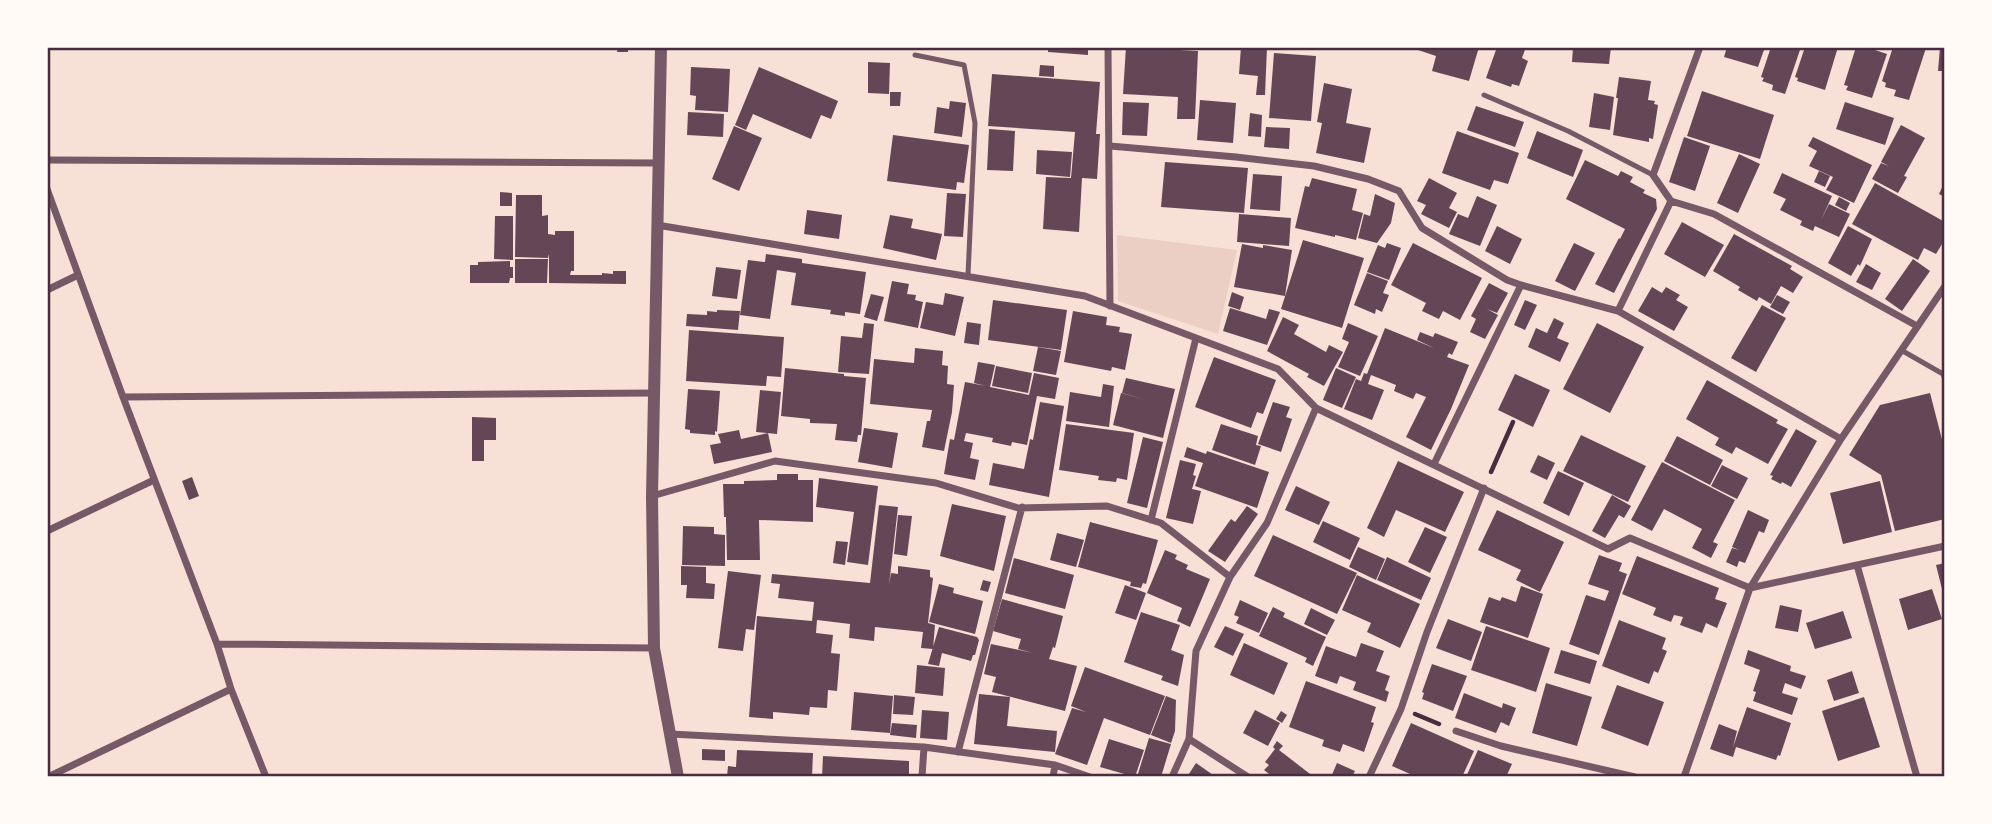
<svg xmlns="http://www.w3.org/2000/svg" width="1992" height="824" font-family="Rubik,sans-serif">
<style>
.green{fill:#ebcfc5}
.building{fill:#644757}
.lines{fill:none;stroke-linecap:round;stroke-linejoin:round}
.path{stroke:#4a2c40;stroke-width:4.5}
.service{stroke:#755966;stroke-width:5}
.minor{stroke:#755966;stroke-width:7}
.tertiary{stroke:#755966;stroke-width:12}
.neatline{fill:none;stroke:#4a2c40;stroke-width:2.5}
</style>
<rect width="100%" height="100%" fill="#f7e1d7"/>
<path class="green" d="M 1117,235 L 1237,250 L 1218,334 L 1118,301 Z"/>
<path class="building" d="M 618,47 L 628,47 L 628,52 L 617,52 Z
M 1048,47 L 1088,47 L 1088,55 L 1048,52 Z
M 1126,47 L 1198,51 L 1195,119 L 1177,119 L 1178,97 L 1123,94 Z
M 1241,47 L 1267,47 L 1265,95 L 1256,95 L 1258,76 L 1239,74 Z
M 1409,47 L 1479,47 L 1469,81 L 1432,71 L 1436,56 Z
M 1497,47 L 1526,47 L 1522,58 L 1528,61 L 1519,86 L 1512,84 L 1511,87 L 1486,78 Z
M 1573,47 L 1611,47 L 1609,64 L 1572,62 Z
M 1727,47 L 1765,47 L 1758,67 L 1724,57 Z
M 1771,47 L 1801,47 L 1785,94 L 1772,90 L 1773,85 L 1762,81 L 1764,78 L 1761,77 Z
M 1805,47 L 1838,47 L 1825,90 L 1797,81 L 1798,78 L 1795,77 Z
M 1856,47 L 1866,47 L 1887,54 L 1872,98 L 1846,90 L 1848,86 L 1844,85 Z
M 1893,47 L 1926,48 L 1909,100 L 1894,96 L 1896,90 L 1885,87 L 1886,83 L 1882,81 Z
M 1940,47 L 1945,47 L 1945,71 L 1938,71 Z
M 1274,53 L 1316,56 L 1311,121 L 1269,118 Z
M 868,62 L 890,63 L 889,94 L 868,93 Z
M 1040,65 L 1054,66 L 1054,77 L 1039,76 Z
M 691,67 L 730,69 L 728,112 L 695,110 L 696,96 L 690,95 Z
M 759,67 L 838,101 L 831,119 L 821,115 L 811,139 L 753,114 L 746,130 L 735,125 Z
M 992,74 L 1100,82 L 1096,134 L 1100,134 L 1097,179 L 1082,178 L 1079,232 L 1043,229 L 1046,177 L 1071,178 L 1075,132 L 988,126 Z
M 1619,77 L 1651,81 L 1648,100 L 1655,101 L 1654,104 L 1658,105 L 1653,139 L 1649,138 L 1649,142 L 1613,135 L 1618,98 L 1616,98 Z
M 1324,83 L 1352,89 L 1346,123 L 1371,128 L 1364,163 L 1316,153 L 1322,123 L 1317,122 Z
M 1702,91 L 1774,115 L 1760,159 L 1687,136 Z
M 890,92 L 901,92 L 900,106 L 890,106 Z
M 1594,93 L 1614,97 L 1610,130 L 1589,127 Z
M 1200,100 L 1236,103 L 1233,143 L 1197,140 Z
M 950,101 L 966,103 L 962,137 L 934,133 L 937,107 L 949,109 Z
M 1123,102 L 1149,103 L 1147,136 L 1122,135 Z
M 1845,102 L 1894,118 L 1885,145 L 1836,129 Z
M 1476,106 L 1524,122 L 1515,147 L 1467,130 Z
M 688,112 L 724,114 L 723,137 L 687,135 Z
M 1250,113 L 1262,115 L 1261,137 L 1248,136 Z
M 1901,125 L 1925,138 L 1904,176 L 1907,177 L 1898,193 L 1872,179 L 1881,163 L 1889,166 L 1881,162 Z
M 734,126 L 762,138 L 739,191 L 712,179 Z
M 1266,127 L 1290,128 L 1289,149 L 1264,147 Z
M 989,129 L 1015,131 L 1013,171 L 987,170 Z
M 1457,131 L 1519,153 L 1508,184 L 1494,180 L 1490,190 L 1442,173 Z
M 1537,131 L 1583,150 L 1573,177 L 1527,158 Z
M 893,135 L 969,145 L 964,183 L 957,182 L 956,190 L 887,181 Z
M 1684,137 L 1710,146 L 1695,191 L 1669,182 Z
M 1813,137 L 1872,165 L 1854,203 L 1826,190 L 1833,177 L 1809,166 L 1817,151 L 1808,146 Z
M 1037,150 L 1072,152 L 1070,177 L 1036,174 Z
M 1739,154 L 1760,164 L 1738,213 L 1717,203 Z
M 1585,160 L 1618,176 L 1621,171 L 1633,177 L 1630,182 L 1645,190 L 1643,193 L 1656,199 L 1657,209 L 1614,293 L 1595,284 L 1619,238 L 1620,239 L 1625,229 L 1566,199 Z
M 1165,162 L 1248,168 L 1244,213 L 1161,207 Z
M 1819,171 L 1830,176 L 1825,187 L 1814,182 Z
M 1782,173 L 1832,196 L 1821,220 L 1829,204 L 1850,214 L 1839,237 L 1817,227 L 1815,226 L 1813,231 L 1800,225 L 1802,221 L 1780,210 L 1786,199 L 1773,193 Z
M 1253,174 L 1282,176 L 1280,211 L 1250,209 Z
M 1312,178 L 1357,189 L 1352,210 L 1363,213 L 1356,240 L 1335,235 L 1335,237 L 1295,228 L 1305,186 L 1309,187 Z
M 1429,178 L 1457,193 L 1449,208 L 1457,212 L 1449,228 L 1421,214 L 1426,205 L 1417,201 Z
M 1945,181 L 1945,197 L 1939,194 Z
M 1875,183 L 1945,222 L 1945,239 L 1936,254 L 1924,248 L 1918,260 L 1852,224 Z
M 500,192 L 512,193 L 512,206 L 500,206 Z
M 947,193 L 966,194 L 963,237 L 944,236 Z
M 1375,194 L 1395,203 L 1391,223 L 1377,243 L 1358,238 L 1364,214 L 1370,216 Z
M 516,195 L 542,195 L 542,216 L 548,215 L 548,234 L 555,235 L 555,231 L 574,231 L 574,271 L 571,271 L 570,275 L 602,275 L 602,273 L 613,274 L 613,271 L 626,271 L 626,284 L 549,283 L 549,254 L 548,258 L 515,257 Z
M 1477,196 L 1497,205 L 1480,246 L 1449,234 L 1458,214 L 1468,218 Z
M 1839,197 L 1850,203 L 1846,211 L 1835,205 Z
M 807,210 L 842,215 L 839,239 L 804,234 Z
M 1239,214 L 1291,218 L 1289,246 L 1237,242 Z
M 890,215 L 913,219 L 911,228 L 942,234 L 936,260 L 883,248 Z
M 495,216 L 513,216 L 513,260 L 494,259 Z
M 1682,222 L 1724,245 L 1705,277 L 1664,254 Z
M 1497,226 L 1522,239 L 1510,264 L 1485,251 Z
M 1848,226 L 1872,239 L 1860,266 L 1858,264 L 1851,276 L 1828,263 Z
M 1734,234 L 1792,266 L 1790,269 L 1803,277 L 1793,293 L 1781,286 L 1771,304 L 1759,297 L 1757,301 L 1738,290 L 1740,287 L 1713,271 Z
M 1303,240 L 1364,258 L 1342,328 L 1281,309 Z
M 1387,243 L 1401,248 L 1389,280 L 1367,272 L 1378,245 L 1385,248 Z
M 1413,243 L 1482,278 L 1460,320 L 1443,311 L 1439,319 L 1422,311 L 1426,303 L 1391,285 Z
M 1574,243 L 1595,253 L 1575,291 L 1555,281 Z
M 1242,244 L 1263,248 L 1263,245 L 1292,250 L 1285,296 L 1234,287 Z
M 766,254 L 802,259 L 802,263 L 866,272 L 860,314 L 845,312 L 845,316 L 830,314 L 831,310 L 791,305 L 796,273 L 777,270 L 770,319 L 740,315 L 748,260 L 765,262 Z
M 515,259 L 548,259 L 547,283 L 515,283 Z
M 1913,259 L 1930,271 L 1902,311 L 1885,299 Z
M 510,261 L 510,267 L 513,267 L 513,278 L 510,278 L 509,283 L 470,283 L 470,265 L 478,265 L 478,262 Z
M 1866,264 L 1881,273 L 1872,290 L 1856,282 Z
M 716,267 L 741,270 L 737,299 L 712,296 Z
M 1367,273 L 1388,281 L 1383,293 L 1389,295 L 1382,312 L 1376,309 L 1375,314 L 1354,305 Z
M 892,281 L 909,284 L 907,294 L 916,295 L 915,300 L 923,302 L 918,328 L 884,321 Z
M 1489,283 L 1508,293 L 1497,313 L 1487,309 L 1498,315 L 1485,339 L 1470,332 L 1476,319 L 1471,316 Z
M 1652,287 L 1662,293 L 1666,287 L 1680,295 L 1676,300 L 1688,307 L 1674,331 L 1638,311 Z
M 1232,292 L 1244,297 L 1240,310 L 1228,306 Z
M 945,293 L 964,297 L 955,336 L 920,328 L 926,302 L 943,305 Z
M 871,294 L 884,297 L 877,321 L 864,317 Z
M 1777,295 L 1790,302 L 1783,314 L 1770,307 Z
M 993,300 L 1067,310 L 1061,350 L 988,340 Z
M 1525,300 L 1537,305 L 1525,330 L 1514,325 Z
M 1762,305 L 1786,318 L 1756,372 L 1731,358 Z
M 1230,308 L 1266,319 L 1269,309 L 1280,312 L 1267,345 L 1223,331 Z
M 717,310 L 740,311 L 738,330 L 686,326 L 687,314 L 707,315 L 707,311 L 717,312 Z
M 1073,311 L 1107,317 L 1106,325 L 1120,327 L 1119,332 L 1132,334 L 1125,370 L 1112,367 L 1111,371 L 1064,362 Z
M 1283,317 L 1299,325 L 1294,334 L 1326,352 L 1329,345 L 1343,352 L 1324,386 L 1307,377 L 1309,374 L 1267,351 Z
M 1554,318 L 1564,323 L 1557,338 L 1569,343 L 1560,362 L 1528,347 L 1536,328 L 1547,333 Z
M 967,322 L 981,324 L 979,345 L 964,343 Z
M 864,323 L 874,324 L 869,374 L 838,372 L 841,336 L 862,338 Z
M 1348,323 L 1378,336 L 1360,376 L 1338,367 L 1349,342 L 1342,339 Z
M 1597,323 L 1644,347 L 1610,413 L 1563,389 Z
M 1385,328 L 1434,348 L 1417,340 L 1420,332 L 1433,337 L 1435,333 L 1458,342 L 1452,355 L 1449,353 L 1447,357 L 1469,365 L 1451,409 L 1431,450 L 1406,437 L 1426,397 L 1416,393 L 1413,399 L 1394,391 L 1396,385 L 1371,375 L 1368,384 L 1384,390 L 1372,420 L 1344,409 L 1356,379 L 1361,381 L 1364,373 L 1367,374 Z
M 689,330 L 784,337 L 781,377 L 767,376 L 766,386 L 686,381 Z
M 1038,347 L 1061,351 L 1056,375 L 1033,371 Z
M 915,348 L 943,351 L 942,365 L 948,366 L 947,384 L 954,385 L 952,412 L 944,451 L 922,447 L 927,421 L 930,421 L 932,410 L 870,404 L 874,359 L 914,363 Z
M 1214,357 L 1276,380 L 1263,414 L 1257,412 L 1251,428 L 1195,407 Z
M 978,362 L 995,365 L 990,387 L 1029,395 L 1034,373 L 1059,378 L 1055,399 L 1037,396 L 1027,445 L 1012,442 L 1011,446 L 992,442 L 993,438 L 966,433 L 964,441 L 973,443 L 970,458 L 979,460 L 975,480 L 944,474 L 950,439 L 954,440 L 965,382 L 986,386 L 974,383 Z
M 996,366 L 1032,373 L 1028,393 L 992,386 Z
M 785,368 L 844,374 L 844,376 L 866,378 L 861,435 L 858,435 L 857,442 L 835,440 L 837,424 L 810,423 L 810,419 L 781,416 Z
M 1336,368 L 1356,377 L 1342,408 L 1323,400 Z
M 1515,374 L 1550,390 L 1533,427 L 1498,410 Z
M 1126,378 L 1175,389 L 1163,438 L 1113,425 L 1121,393 L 1147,400 L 1122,393 Z
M 1707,380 L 1778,420 L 1776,423 L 1788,429 L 1768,464 L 1736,447 L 1732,454 L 1715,445 L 1719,438 L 1686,419 Z
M 1103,384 L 1114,386 L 1109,427 L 1066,421 L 1070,392 L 1101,397 Z
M 688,389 L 720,391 L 717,432 L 715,431 L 715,435 L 690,433 L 690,430 L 685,429 Z
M 760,390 L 781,392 L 777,434 L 756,432 Z
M 1930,393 L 1945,451 L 1945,519 L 1895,531 L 1881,475 L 1849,455 L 1880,405 Z
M 1040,402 L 1064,406 L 1049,497 L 989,485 L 993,463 L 1024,469 L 1030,439 L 1033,440 Z
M 1273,402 L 1290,407 L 1286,417 L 1292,419 L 1281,452 L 1258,444 Z
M 472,417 L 496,418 L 496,440 L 484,440 L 484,461 L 472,461 Z
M 1066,424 L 1134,433 L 1127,480 L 1117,478 L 1116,482 L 1098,480 L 1099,476 L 1059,470 Z
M 1221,424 L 1258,436 L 1256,445 L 1261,446 L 1255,465 L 1212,450 Z
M 864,428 L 898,433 L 892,468 L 858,462 Z
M 1796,429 L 1817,441 L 1791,487 L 1782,482 L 1781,484 L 1771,479 L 1773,476 L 1770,475 Z
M 739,430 L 741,439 L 768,433 L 772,452 L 714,464 L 710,445 L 721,443 L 718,434 Z
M 1581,435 L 1646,466 L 1628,502 L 1563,471 Z
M 1677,436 L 1723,460 L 1710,485 L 1664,461 Z
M 1143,437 L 1163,442 L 1147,508 L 1127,503 Z
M 1187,447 L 1206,454 L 1207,451 L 1269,472 L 1257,508 L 1195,486 L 1203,463 L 1184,457 Z
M 1538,455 L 1555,463 L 1547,480 L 1530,472 Z
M 1180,460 L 1196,464 L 1193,475 L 1196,476 L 1192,489 L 1201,491 L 1193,524 L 1166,518 Z
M 1398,461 L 1464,492 L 1445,532 L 1396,510 L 1384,537 L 1367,528 Z
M 1662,462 L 1735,500 L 1713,542 L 1718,544 L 1711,558 L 1692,548 L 1702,529 L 1664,509 L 1652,531 L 1631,520 Z
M 1722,465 L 1748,478 L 1737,499 L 1711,486 Z
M 1558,471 L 1584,483 L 1569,516 L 1543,503 Z
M 777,474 L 798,474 L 798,480 L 813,480 L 813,522 L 759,520 L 760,560 L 727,560 L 726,520 L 726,517 L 724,517 L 723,484 L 744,484 L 744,481 L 777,480 Z
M 192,477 L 199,496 L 189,500 L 182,481 Z
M 819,478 L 878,486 L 868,565 L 847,562 L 854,512 L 816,507 Z
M 1880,481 L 1892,532 L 1843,544 L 1830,493 Z
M 1296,486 L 1330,502 L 1319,525 L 1285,510 Z
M 1612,495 L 1631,506 L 1624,518 L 1619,515 L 1605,538 L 1592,531 Z
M 952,504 L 1006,516 L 994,571 L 940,556 Z
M 879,505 L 898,507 L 889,585 L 891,573 L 898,574 L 898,566 L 930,570 L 930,577 L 933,578 L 928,623 L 935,625 L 933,649 L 921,648 L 923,632 L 875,627 L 874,641 L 849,638 L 850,624 L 817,620 L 816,633 L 833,635 L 831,653 L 840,654 L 837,691 L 828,690 L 827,708 L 810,707 L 809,715 L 773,712 L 773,719 L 749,717 L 757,616 L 812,621 L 814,602 L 778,598 L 780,584 L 771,583 L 772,574 L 870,583 Z
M 1247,506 L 1258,514 L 1225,562 L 1208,551 L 1231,519 L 1235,522 Z
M 1497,510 L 1564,542 L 1540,592 L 1516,580 L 1521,570 L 1478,550 Z
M 1748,510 L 1769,520 L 1764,533 L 1759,531 L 1745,563 L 1739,561 L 1737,567 L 1726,562 L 1732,548 L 1739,550 L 1732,547 Z
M 898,515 L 912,516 L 907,556 L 894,554 Z
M 1323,521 L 1360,538 L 1350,560 L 1313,542 Z
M 1090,522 L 1158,540 L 1146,584 L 1143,583 L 1141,588 L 1130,586 L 1131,582 L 1078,567 Z
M 683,526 L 714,527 L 714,534 L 725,535 L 725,566 L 682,565 Z
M 1425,527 L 1447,537 L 1430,573 L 1408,562 Z
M 1057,533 L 1084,540 L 1076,567 L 1050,560 Z
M 1273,535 L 1357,573 L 1337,614 L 1254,576 Z
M 836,541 L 848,542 L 845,565 L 833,563 Z
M 1358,547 L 1385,559 L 1376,580 L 1349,567 Z
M 1165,550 L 1177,555 L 1175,559 L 1188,565 L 1186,569 L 1210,579 L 1190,627 L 1177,621 L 1182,608 L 1147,593 Z
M 1599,555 L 1622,563 L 1619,571 L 1627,574 L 1599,655 L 1569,644 L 1586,595 L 1605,601 L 1609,591 L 1588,584 Z
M 1637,556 L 1719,588 L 1715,599 L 1727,603 L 1717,628 L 1706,623 L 1702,633 L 1680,625 L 1683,617 L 1674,615 L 1671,622 L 1653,615 L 1656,608 L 1622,594 Z
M 1387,557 L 1431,578 L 1421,600 L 1377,580 Z
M 1014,558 L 1074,575 L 1065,609 L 1005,593 Z
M 1945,563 L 1945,588 L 1942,589 L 1936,565 Z
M 681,566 L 706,567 L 706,583 L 715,584 L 714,599 L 686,598 L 687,585 L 681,585 Z
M 728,571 L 761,575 L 754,630 L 746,629 L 743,651 L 718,648 Z
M 1357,575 L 1420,604 L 1400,648 L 1367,632 L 1371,623 L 1342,610 Z
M 983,580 L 991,582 L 988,592 L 980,590 Z
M 939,584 L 954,588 L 953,593 L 983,601 L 975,634 L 929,622 Z
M 1125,585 L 1146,593 L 1136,620 L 1115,613 Z
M 1521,586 L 1543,594 L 1528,638 L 1480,622 L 1489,597 L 1500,601 L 1502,597 L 1516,602 Z
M 1932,589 L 1942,619 L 1908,630 L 1899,599 Z
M 1002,599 L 1063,616 L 1055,648 L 1053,647 L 1049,659 L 1077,666 L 1065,711 L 992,692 L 996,677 L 984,674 L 991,644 L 1033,653 L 1018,649 L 1021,639 L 993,631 Z
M 1240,600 L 1268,613 L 1259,633 L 1236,623 L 1239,617 L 1234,615 Z
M 1780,605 L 1802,610 L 1798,632 L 1775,628 Z
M 1273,607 L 1285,613 L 1283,617 L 1326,637 L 1313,666 L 1305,662 L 1307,658 L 1259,636 Z
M 1311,608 L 1335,620 L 1327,635 L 1304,624 Z
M 1843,611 L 1852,638 L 1815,649 L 1806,623 Z
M 1141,612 L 1180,625 L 1171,650 L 1184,655 L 1178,686 L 1161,680 L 1163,676 L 1124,662 Z
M 1448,619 L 1482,632 L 1471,661 L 1436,648 Z
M 1619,620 L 1666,638 L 1662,649 L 1667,651 L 1658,673 L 1654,671 L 1649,684 L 1602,666 Z
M 1225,626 L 1244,634 L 1233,656 L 1214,647 Z
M 1486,626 L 1550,648 L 1536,692 L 1471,670 Z
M 939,627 L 977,637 L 979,640 L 975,655 L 973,655 L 971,661 L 942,653 L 939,666 L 928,664 Z
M 1244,643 L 1288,663 L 1274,695 L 1230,675 Z
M 1361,643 L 1384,651 L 1376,671 L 1390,676 L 1385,690 L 1389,692 L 1386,702 L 1353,690 L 1356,682 L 1340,676 L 1337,684 L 1315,676 L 1326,646 L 1356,657 Z
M 1561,650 L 1597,661 L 1590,684 L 1554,673 Z
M 1748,650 L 1791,666 L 1790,671 L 1806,676 L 1801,689 L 1785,683 L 1782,693 L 1798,698 L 1792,715 L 1753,701 L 1756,692 L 1753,691 L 1760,670 L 1744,664 Z
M 1432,664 L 1467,676 L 1453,711 L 1422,699 L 1424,693 L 1422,692 Z
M 917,665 L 945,668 L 943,696 L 915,693 Z
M 1085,667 L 1165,696 L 1150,735 L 1104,718 L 1087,765 L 1055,754 L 1072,708 L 1086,712 L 1071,706 Z
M 1852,671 L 1859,693 L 1834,701 L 1827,680 Z
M 1306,681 L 1376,707 L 1371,722 L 1374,723 L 1364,752 L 1343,744 L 1340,752 L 1322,746 L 1324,740 L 1289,727 Z
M 1546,683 L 1592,697 L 1577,746 L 1532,733 Z
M 1617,685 L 1664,702 L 1648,746 L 1601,728 Z
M 854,692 L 893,696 L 890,733 L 851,730 Z
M 1464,693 L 1502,708 L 1503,703 L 1516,708 L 1509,726 L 1501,722 L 1496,733 L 1455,718 Z
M 979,694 L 1010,697 L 1007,726 L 1057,731 L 1055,752 L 974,744 Z
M 894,695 L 915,697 L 913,715 L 893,714 Z
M 1166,696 L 1176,700 L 1175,731 L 1171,743 L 1151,735 Z
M 1864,697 L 1880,747 L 1838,761 L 1822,711 Z
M 1747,707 L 1791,723 L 1780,756 L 1778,755 L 1776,760 L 1736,747 L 1733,757 L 1710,749 L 1719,724 L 1737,731 L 1733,747 Z
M 922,710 L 949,712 L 947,740 L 920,738 Z
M 1255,710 L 1280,723 L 1268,746 L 1243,733 Z
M 1281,711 L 1287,715 L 1282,723 L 1276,719 Z
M 892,723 L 917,725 L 916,738 L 890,735 Z
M 1411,723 L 1474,751 L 1462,777 L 1417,777 L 1392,766 Z
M 1149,738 L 1171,744 L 1161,777 L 1137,777 Z
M 1109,739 L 1144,750 L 1135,777 L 1100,767 Z
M 1277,741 L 1283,746 L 1279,750 L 1314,777 L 1273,777 L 1264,770 L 1269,765 L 1265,762 L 1275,749 L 1273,747 Z
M 702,749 L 725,750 L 725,761 L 702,760 Z
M 737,750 L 813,753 L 812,777 L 727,777 L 728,766 L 736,767 Z
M 1478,750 L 1512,764 L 1506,777 L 1466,777 Z
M 823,756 L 909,761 L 909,777 L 822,777 Z
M 1196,763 L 1216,777 L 1187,777 Z
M 1337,763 L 1355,771 L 1352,777 L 1331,777 Z"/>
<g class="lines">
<path class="path" d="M 1491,472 L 1513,422
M 1415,714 L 1439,724"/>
<path class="service" d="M 915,55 L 964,65 L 975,123 L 968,275
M 1484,95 L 1568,131 L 1653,175
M 1901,350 L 1943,374 L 1945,380"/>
<path class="minor" d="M 1108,47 L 1110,306
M 1110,146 L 1236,157 L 1314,166 L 1368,179 L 1399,191 L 1422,228 L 1507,280 L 1521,285 L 1618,311 L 1841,439
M 47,160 L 658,163
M 47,189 L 123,397 L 217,644 L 231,689 L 266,777
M 1671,201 L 1714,214 L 1917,326
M 657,225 L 1085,296 L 1278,369 L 1316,408 L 1608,549 L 1630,538 L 1750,588 L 1945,546
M 47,290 L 78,275
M 1618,311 L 1671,201 L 1653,175 L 1700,47
M 123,397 L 654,393
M 1434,464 L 1521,285
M 652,496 L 775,461 L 936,483 L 1018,508 L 1107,506 L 1161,523 L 1230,577
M 1151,520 L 1196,338
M 47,531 L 154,480
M 1857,565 L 1917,777
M 217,644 L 654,648
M 1456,731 L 1501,746 L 1635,777
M 670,734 L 924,747 L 1055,765 L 1090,777
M 1189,739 L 1248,777
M 958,752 L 1022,507
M 48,777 L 231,689
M 922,777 L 924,747
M 1053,777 L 1055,765
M 1172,777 L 1189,739 L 1196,651 L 1230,577 L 1267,523 L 1316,408
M 1369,777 L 1401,709 L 1427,632 L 1484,488
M 1684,777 L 1750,588 L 1841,439 L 1945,286"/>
<path class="tertiary" d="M 661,47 L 652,496 L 654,648 L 678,777"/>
</g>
<rect width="1992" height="824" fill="none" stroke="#fffaf5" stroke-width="98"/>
<rect x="49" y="49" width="1894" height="726" class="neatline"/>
</svg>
